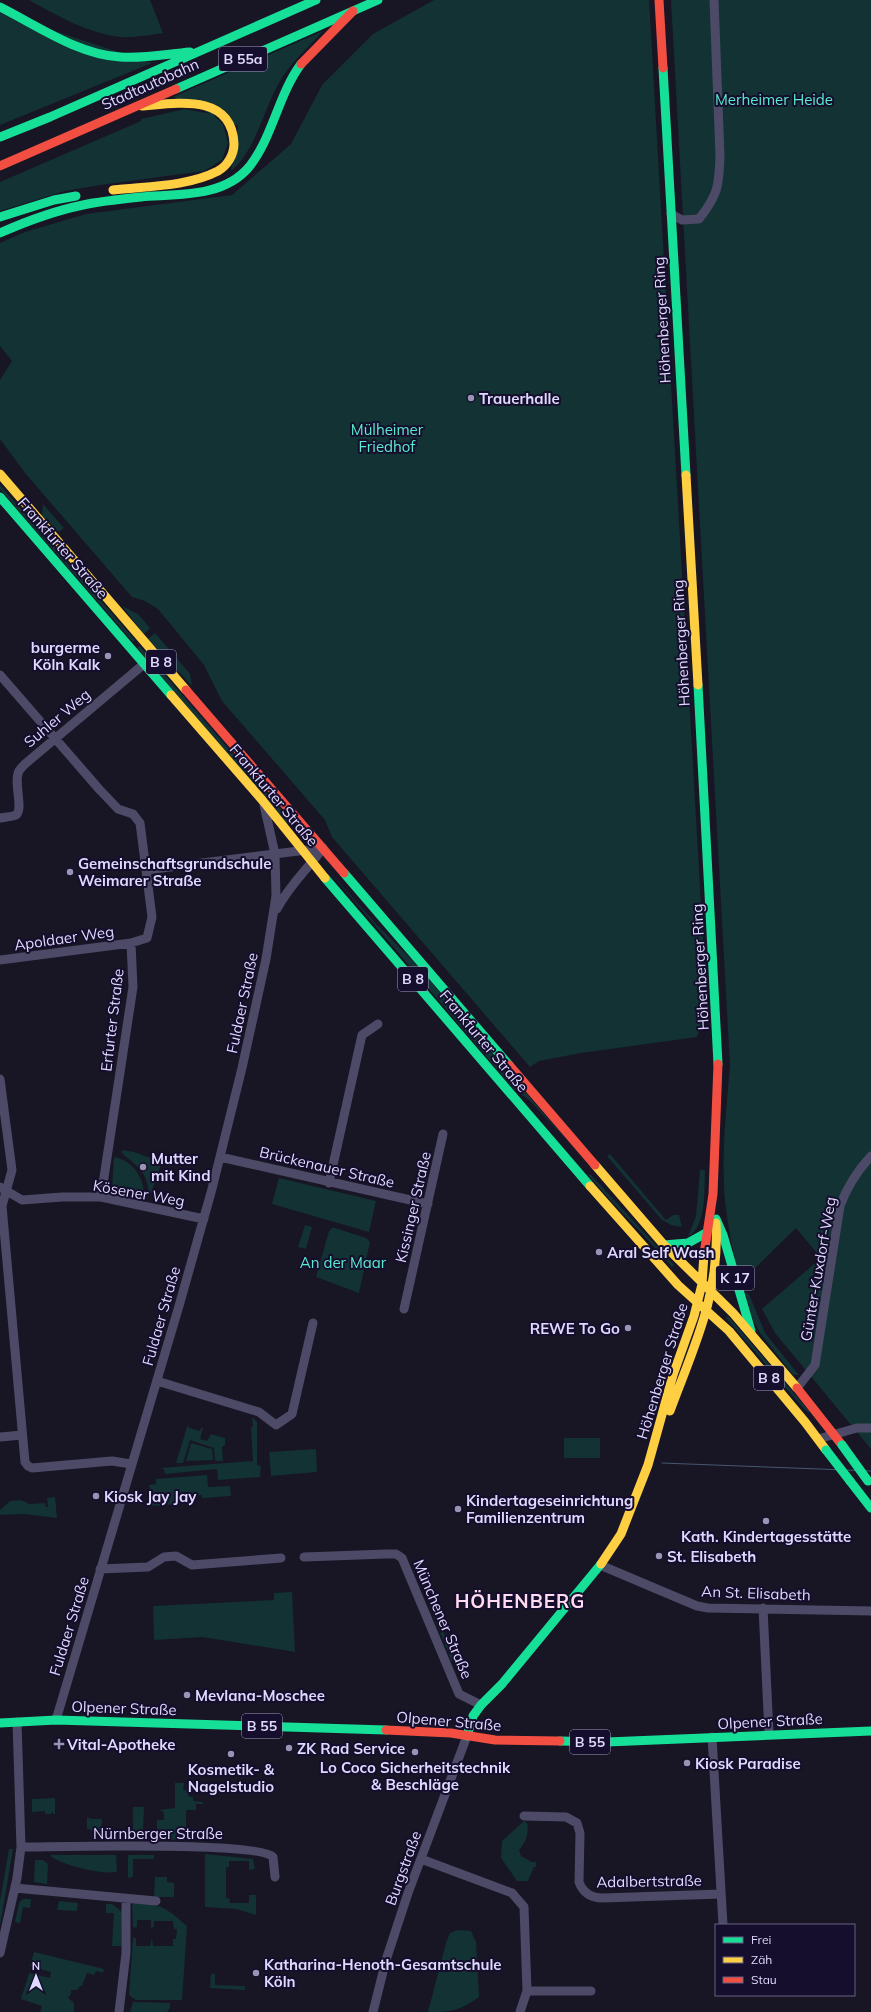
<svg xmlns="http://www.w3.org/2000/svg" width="871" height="2012" font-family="Mulish,sans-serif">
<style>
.green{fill:#123234}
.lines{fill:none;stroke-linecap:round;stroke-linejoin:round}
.street{stroke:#4c4a66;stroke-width:9}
.fast{stroke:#16e098;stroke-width:9}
.slow{stroke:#ffcf43;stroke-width:9}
.jam{stroke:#f24e42;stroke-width:9}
.tram{stroke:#46596f;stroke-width:1}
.fast-bridge{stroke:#16e098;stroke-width:9}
.poi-dot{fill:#9994b3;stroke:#150e2c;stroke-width:1.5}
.labels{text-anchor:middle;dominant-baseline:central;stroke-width:4;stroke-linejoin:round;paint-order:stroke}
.shield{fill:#150e2c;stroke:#a29cc0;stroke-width:1}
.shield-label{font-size:14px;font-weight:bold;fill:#dfd9ff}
.street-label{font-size:15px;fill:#dfd9ff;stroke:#150e2c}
.park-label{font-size:15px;fill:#59eace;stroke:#150e2c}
.poi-label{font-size:15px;font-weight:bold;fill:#dfd9ff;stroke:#150e2c;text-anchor:start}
.district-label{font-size:19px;font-weight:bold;letter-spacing:1px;fill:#ffdbf0;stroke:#150e2c}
</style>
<rect width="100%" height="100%" fill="#181525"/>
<path class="green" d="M 29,0 L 150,0 L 163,33 C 149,35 134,38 120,37 C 87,33 58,16 29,0 Z
M 434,0 L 649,0 L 707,1009 L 697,1037 L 581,1053 L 539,1061 L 530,1067 L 332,837 L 325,820 L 222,701 L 204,665 L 158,609 L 145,601 L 132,597 L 25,473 L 0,439 L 0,380 L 12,361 L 0,346 L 0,243 L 25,232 L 86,214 L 232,195 L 291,144 L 322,85 L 373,34 Z
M 671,0 L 871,0 L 871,1449 L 775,1333 L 762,1309 L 821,1258 L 796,1228 L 752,1271 L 747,1283 L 740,1285 C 734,1252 725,1218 724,1185 C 722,1145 727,1104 730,1065 Z
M 0,13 L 152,63 L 0,125 Z
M 323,31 C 308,48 290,63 279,83 C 264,109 255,152 231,171 L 238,126 L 173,97 Z
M 185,109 L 212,114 L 223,124 L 228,143 L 222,160 L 204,171 L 100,185 L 65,191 L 0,211 L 0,182 L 141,121 L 141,119 Z
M 0,485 L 135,640 L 133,642 L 0,489 Z
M 43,504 L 64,528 L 59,532 L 42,516 Z
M 122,606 L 138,614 L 150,628 L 144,634 Z
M 155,633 L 190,674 L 192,686 L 148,639 Z
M 140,646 L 291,821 L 287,824 L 137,648 Z
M 321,862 L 377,925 L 415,963 L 568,1142 L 530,1101 L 513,1088 Z
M 123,1150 L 134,1152 L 162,1162 L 151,1193 L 149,1192 C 145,1167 136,1167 121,1152 Z
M 610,1154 L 666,1220 L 673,1215 L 679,1215 L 682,1227 L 671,1225 L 662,1220 L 607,1156 Z
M 114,1157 C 133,1160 145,1179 144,1197 L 112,1189 Z
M 700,1170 L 705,1170 C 704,1190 707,1226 688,1237 L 696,1216 Z
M 588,1175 L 591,1175 L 674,1265 L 672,1267 C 645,1235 615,1207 588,1175 Z
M 279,1178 L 376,1201 L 369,1232 L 272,1204 Z
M 305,1225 L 312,1227 L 306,1249 L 298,1247 Z
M 335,1228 L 366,1238 L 370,1242 L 359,1293 L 316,1277 L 329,1231 L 332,1228 Z
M 745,1292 L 749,1294 L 765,1333 L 799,1375 L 793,1375 L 760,1333 L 753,1320 Z
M 728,1316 L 809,1411 L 809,1413 L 804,1409 L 726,1318 Z
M 252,1417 L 257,1422 L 257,1465 L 261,1466 L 260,1477 L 218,1480 L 217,1469 L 165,1474 L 164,1469 L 160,1468 L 253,1461 L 251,1427 L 253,1427 Z
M 188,1424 L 189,1428 L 200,1431 L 201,1428 L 203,1428 L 200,1439 L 207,1441 L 211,1434 L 225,1438 L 225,1445 L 222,1447 L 223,1461 L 215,1461 L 214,1448 L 190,1440 L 183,1463 L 176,1463 Z
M 564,1438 L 600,1438 L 600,1458 L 564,1458 Z
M 191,1443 L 212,1449 L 213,1460 L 186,1461 Z
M 316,1449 L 317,1472 L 271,1476 L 269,1452 Z
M 207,1475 L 208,1487 L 230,1486 L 231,1496 L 202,1498 L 202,1495 L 179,1497 L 179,1504 L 151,1506 L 149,1485 L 156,1484 L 156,1479 Z
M 55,1497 L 57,1518 L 24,1514 L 0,1515 L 0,1510 L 10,1501 L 21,1500 L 29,1504 L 45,1503 L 46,1507 L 48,1507 L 47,1498 Z
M 424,1583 L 455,1660 L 452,1662 L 421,1584 Z
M 292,1592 L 295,1652 L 203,1637 L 154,1640 L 153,1606 L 274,1600 L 274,1593 Z
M 175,1783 L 184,1783 L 183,1790 L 189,1791 L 188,1796 L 193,1797 L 193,1801 L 203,1802 L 203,1804 L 196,1804 L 196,1810 L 186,1810 L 186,1829 L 192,1829 L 192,1838 L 202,1839 L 157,1840 L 157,1820 L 164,1820 L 164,1812 L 159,1810 L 175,1808 Z
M 55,1798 L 55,1814 L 53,1814 L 52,1811 L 51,1814 L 45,1814 L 45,1811 L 32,1812 L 32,1799 Z
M 133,1807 L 144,1807 L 143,1830 L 138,1830 L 138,1837 L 143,1838 L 143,1840 L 133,1840 Z
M 87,1817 L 91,1819 L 102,1819 L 101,1839 L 90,1829 L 87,1829 Z
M 524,1821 L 527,1823 C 530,1832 525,1844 519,1850 L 521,1856 L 532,1862 L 536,1862 L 536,1867 L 534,1867 L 528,1881 L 517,1881 L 501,1858 L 502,1841 Z
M 9,1849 L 13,1849 L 0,1926 L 0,1901 Z
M 205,1854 L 253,1859 L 255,1869 L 249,1870 L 249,1861 L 229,1861 L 229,1867 L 226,1867 L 226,1898 L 229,1898 L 230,1903 L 249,1903 L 249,1895 L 256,1895 L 256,1915 L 237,1909 L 205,1907 Z
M 50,1855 L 116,1855 L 117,1871 C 109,1877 56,1864 50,1855 Z
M 128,1855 L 154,1855 L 154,1859 L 133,1859 L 133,1877 L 128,1878 Z
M 35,1860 L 43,1860 L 48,1864 L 47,1884 L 34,1882 Z
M 155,1877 L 167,1877 L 167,1882 L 174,1883 L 174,1897 L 154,1897 Z
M 23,1899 L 31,1899 L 30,1908 L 23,1907 L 20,1923 L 15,1922 L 19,1903 Z
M 59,1901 L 78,1903 L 77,1911 L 57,1910 Z
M 134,1903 C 164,1905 165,1907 187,1926 L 182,2000 L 136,2000 L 129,1995 L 133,1937 L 136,1938 L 136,1946 L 150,1946 L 152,1938 L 153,1946 L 173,1946 L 173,1939 L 176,1939 L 177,1929 L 174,1929 L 173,1921 L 154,1921 L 154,1927 L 151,1928 L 151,1920 L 137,1920 L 137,1927 L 133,1928 L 132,1906 Z
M 106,1904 L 112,1904 L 122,1912 L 121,1946 L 112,1946 L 114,1913 L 106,1913 Z
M 457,1930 L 471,1931 L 476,1942 L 479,1997 C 459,2011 451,2012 428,2012 L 446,1943 L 450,1933 Z
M 34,1952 L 104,1969 L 103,1973 L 96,1971 L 94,1975 L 87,1973 L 82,1986 L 80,1986 L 77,1990 L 71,1990 L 71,1994 L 68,1998 L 74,2003 L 74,2012 L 40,2012 L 42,2006 L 21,1999 L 29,1973 L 50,1978 L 51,1972 L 30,1966 Z
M 211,1974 L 215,1974 L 215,1985 L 245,1986 L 245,1990 L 210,1988 Z
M 133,2002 L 170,2003 L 170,2008 L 167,2012 L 130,2012 Z"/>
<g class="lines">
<path class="street" d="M 671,214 L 682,220 L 699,219 C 718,195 719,186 720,156 L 714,0
M 0,675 L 99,789 L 118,809 L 133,814 L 140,823 L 152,917 L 147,938 L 131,943 L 133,987 L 101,1197
M 0,818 C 5,817 12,817 16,815 C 24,809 13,782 19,771 C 20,769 23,766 25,764 L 144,664
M 146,870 L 323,848
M 277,909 C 290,884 307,870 323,848
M 0,960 L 131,943
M 0,1079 L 12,1170 L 2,1206 L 25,1462 L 28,1466 L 32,1468 L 112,1461 L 131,1464
M 220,1157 L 428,1204
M 329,1183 L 362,1035 L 378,1024
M 0,1187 L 22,1200 L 62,1197 L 101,1197 L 204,1219
M 404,1309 L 443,1134
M 157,1381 L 259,1412 L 276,1425 L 292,1414 L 313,1323
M 797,1388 L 815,1365 L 840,1206 C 847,1187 857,1171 871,1156
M 0,1437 L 22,1435
M 818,1439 L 857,1428 L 871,1428
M 304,1557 L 386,1554 L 396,1554 L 402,1558 L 459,1694 L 481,1705
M 600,1565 L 697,1606 L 708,1608 L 871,1611
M 100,1569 L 148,1567 L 164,1557 L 176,1556 L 192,1565 L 281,1558
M 763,1608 L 769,1734
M 56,1720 L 179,1306 L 212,1189 L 242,1068 L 266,959 L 276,896 L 275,854 L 264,805
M 712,1737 L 723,1925
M 524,1816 L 566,1817 L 577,1823 L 580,1833 L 579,1882 C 583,1893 591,1898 603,1898 L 721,1894
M 21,1847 C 55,1847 258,1841 273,1857 L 275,1877
M 421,1859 L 512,1893 L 524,1907 L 527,1991 L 591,1991
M 15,1888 L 156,1901
M 0,1953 L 17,1878 L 21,1847 L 17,1722
M 119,2012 L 126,1953 L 126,1899
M 373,2012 L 386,1960 L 408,1893 L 467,1736
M 520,2012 L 527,1991"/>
<path class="fast" d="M 0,7 C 38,26 77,54 120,57 C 143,59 167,54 190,52
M 663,68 L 686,475
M 176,89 L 378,0
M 0,137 L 50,117 L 316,0
M 0,217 L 54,200 L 76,196
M 0,233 C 27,221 54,211 83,205 C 102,201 122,199 141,197 C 177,194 223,198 249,167 C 273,137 278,95 301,64
M 0,497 L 171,695
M 698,685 L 718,1064
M 344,873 L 509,1065
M 325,878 L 590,1186
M 716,1219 L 723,1235 L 751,1331
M 664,1245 L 688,1243 L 706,1233
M 850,1481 L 871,1508
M 0,1723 L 56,1720 L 386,1730
M 467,1736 L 473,1716 L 481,1705 L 502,1684 L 601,1564
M 560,1741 L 607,1742 L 871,1731"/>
<path class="slow" d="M 113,190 C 146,186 187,187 218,171 C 227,166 234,155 234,144 C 232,93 177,103 142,106
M 0,474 L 186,690
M 686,475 L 698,685
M 171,695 L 263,801 L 325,878
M 595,1165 L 664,1245 L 733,1313 L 797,1388
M 590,1186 L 678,1285 L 729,1331 L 805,1422 L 826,1450
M 670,1411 C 694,1346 720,1295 716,1223
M 601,1564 L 621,1534 L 648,1465 L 673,1375 L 694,1316 L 702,1284 L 704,1254"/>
<path class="jam" d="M 659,0 L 663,68
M 301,64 L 353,11
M 0,166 L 176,89
M 186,690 L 344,873
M 509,1065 L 595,1165
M 704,1254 L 713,1194 L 718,1064
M 797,1388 L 842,1445
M 386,1730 L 451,1733 L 495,1740 L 560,1741"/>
<path class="tram" d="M 662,1463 L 871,1471"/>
<path class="fast-bridge" d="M 842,1445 L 868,1481
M 826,1450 L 850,1481"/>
</g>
<g class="poi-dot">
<circle cx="471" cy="398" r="4"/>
<circle cx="108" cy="656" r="4"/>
<circle cx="70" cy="872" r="4"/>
<circle cx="143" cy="1167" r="4"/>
<circle cx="599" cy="1252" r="4"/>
<circle cx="628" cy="1328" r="4"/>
<circle cx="96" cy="1496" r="4"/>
<circle cx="458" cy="1509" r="4"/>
<circle cx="766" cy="1521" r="4"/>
<circle cx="659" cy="1556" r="4"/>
<circle cx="187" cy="1695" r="4"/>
<path d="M57 1738h4v4h4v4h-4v4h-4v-4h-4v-4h4z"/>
<circle cx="289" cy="1748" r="4"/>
<circle cx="415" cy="1752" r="4"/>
<circle cx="231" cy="1754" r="4"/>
<circle cx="687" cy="1763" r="4"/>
<circle cx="256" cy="1973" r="4"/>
</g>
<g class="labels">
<g class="shield">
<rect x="219" y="47" width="48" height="24" rx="3"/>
<rect x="146" y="650" width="30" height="24" rx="3"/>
<rect x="398" y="967" width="30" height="24" rx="3"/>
<rect x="716" y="1266" width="38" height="24" rx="3"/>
<rect x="754" y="1366" width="30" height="24" rx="3"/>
<rect x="242" y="1714" width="40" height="24" rx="3"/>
<rect x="570" y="1730" width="40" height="24" rx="3"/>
</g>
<g class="shield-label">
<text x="243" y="59">B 55a</text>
<text x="161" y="662">B 8</text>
<text x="413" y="979">B 8</text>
<text x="735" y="1278">K 17</text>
<text x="769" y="1378">B 8</text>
<text x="262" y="1726">B 55</text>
<text x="590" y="1742">B 55</text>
</g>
<g class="street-label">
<text transform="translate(150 84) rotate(-24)">Stadtautobahn</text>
<text transform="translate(662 320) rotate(-93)">Höhenberger Ring</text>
<text transform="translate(63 548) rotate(49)">Frankfurter Straße</text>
<text transform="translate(681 643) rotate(-93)">Höhenberger Ring</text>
<text transform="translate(57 718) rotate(-40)">Suhler Weg</text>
<text transform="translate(274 795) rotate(50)">Frankfurter Straße</text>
<text transform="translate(64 938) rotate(-8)">Apoldaer Weg</text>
<text transform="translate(700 967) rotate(-93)">Höhenberger Ring</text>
<text transform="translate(242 1003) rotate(-78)">Fuldaer Straße</text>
<text transform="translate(112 1020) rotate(-83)">Erfurter Straße</text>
<text transform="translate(484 1041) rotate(50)">Frankfurter Straße</text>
<text transform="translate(327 1167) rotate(13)">Brückenauer Straße</text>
<text transform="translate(139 1193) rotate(10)">Kösener Weg</text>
<text transform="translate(413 1207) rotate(-77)">Kissinger Straße</text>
<text transform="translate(818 1269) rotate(-80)">Günter-Kuxdorf-Weg</text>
<text transform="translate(161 1316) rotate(-74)">Fuldaer Straße</text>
<text transform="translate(662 1371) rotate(-73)">Höhenberger Straße</text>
<text transform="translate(756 1593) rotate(2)">An St. Elisabeth</text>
<text transform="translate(443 1619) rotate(67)">Münchener Straße</text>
<text transform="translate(69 1626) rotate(-73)">Fuldaer Straße</text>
<text transform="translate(124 1708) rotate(2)">Olpener Straße</text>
<text transform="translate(449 1721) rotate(5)">Olpener Straße</text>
<text transform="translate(770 1721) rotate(-3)">Olpener Straße</text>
<text x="158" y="1833">Nürnberger Straße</text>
<text transform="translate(403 1868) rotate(-70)">Burgstraße</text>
<text transform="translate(649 1881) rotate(-1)">Adalbertstraße</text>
</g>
<g class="park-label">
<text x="774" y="99">Merheimer Heide</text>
<text x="387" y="429">Mülheimer<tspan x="387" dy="17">Friedhof</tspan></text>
<text x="343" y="1262">An der Maar</text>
</g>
<g class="poi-label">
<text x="479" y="398">Trauerhalle</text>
<text x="100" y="647" text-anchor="end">burgerme<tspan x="100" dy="17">Köln Kalk</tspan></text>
<text x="78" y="863">Gemeinschaftsgrundschule<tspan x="78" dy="17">Weimarer Straße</tspan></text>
<text x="151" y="1158">Mutter<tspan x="151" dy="17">mit Kind</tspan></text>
<text x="607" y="1252">Aral Self Wash</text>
<text x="620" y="1328" text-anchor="end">REWE To Go</text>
<text x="104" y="1496">Kiosk Jay Jay</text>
<text x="466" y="1500">Kindertageseinrichtung<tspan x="466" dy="17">Familienzentrum</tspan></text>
<text x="766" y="1536" text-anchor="middle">Kath. Kindertagesstätte</text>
<text x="667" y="1556">St. Elisabeth</text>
<text x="195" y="1695">Mevlana-Moschee</text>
<text x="67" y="1744">Vital-Apotheke</text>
<text x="297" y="1748">ZK Rad Service</text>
<text x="695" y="1763">Kiosk Paradise</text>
<text x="415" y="1767" text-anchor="middle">Lo Coco Sicherheitstechnik<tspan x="415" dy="17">&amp; Beschläge</tspan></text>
<text x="231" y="1769" text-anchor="middle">Kosmetik- &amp;<tspan x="231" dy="17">Nagelstudio</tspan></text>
<text x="264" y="1964">Katharina-Henoth-Gesamtschule<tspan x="264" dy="17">Köln</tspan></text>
</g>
<g class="district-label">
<text x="520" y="1601">HÖHENBERG</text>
</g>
</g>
<rect x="715" y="1924" width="140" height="72" fill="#150e2c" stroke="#665f80"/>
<rect x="723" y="1937" width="20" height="6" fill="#16e098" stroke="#665f80"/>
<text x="751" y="1944" font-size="12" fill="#dfd9ff">Frei</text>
<rect x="723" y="1957" width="20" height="6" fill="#ffcf43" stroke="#665f80"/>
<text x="751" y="1964" font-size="12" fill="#dfd9ff">Zäh</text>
<rect x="723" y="1977" width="20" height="6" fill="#f24e42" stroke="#665f80"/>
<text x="751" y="1984" font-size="12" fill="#dfd9ff">Stau</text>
<g transform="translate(36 1976)" stroke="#150e2c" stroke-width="3" paint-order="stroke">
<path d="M0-3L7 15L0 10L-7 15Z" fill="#dfd9ff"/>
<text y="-6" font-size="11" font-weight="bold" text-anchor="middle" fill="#dfd9ff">N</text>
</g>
</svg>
